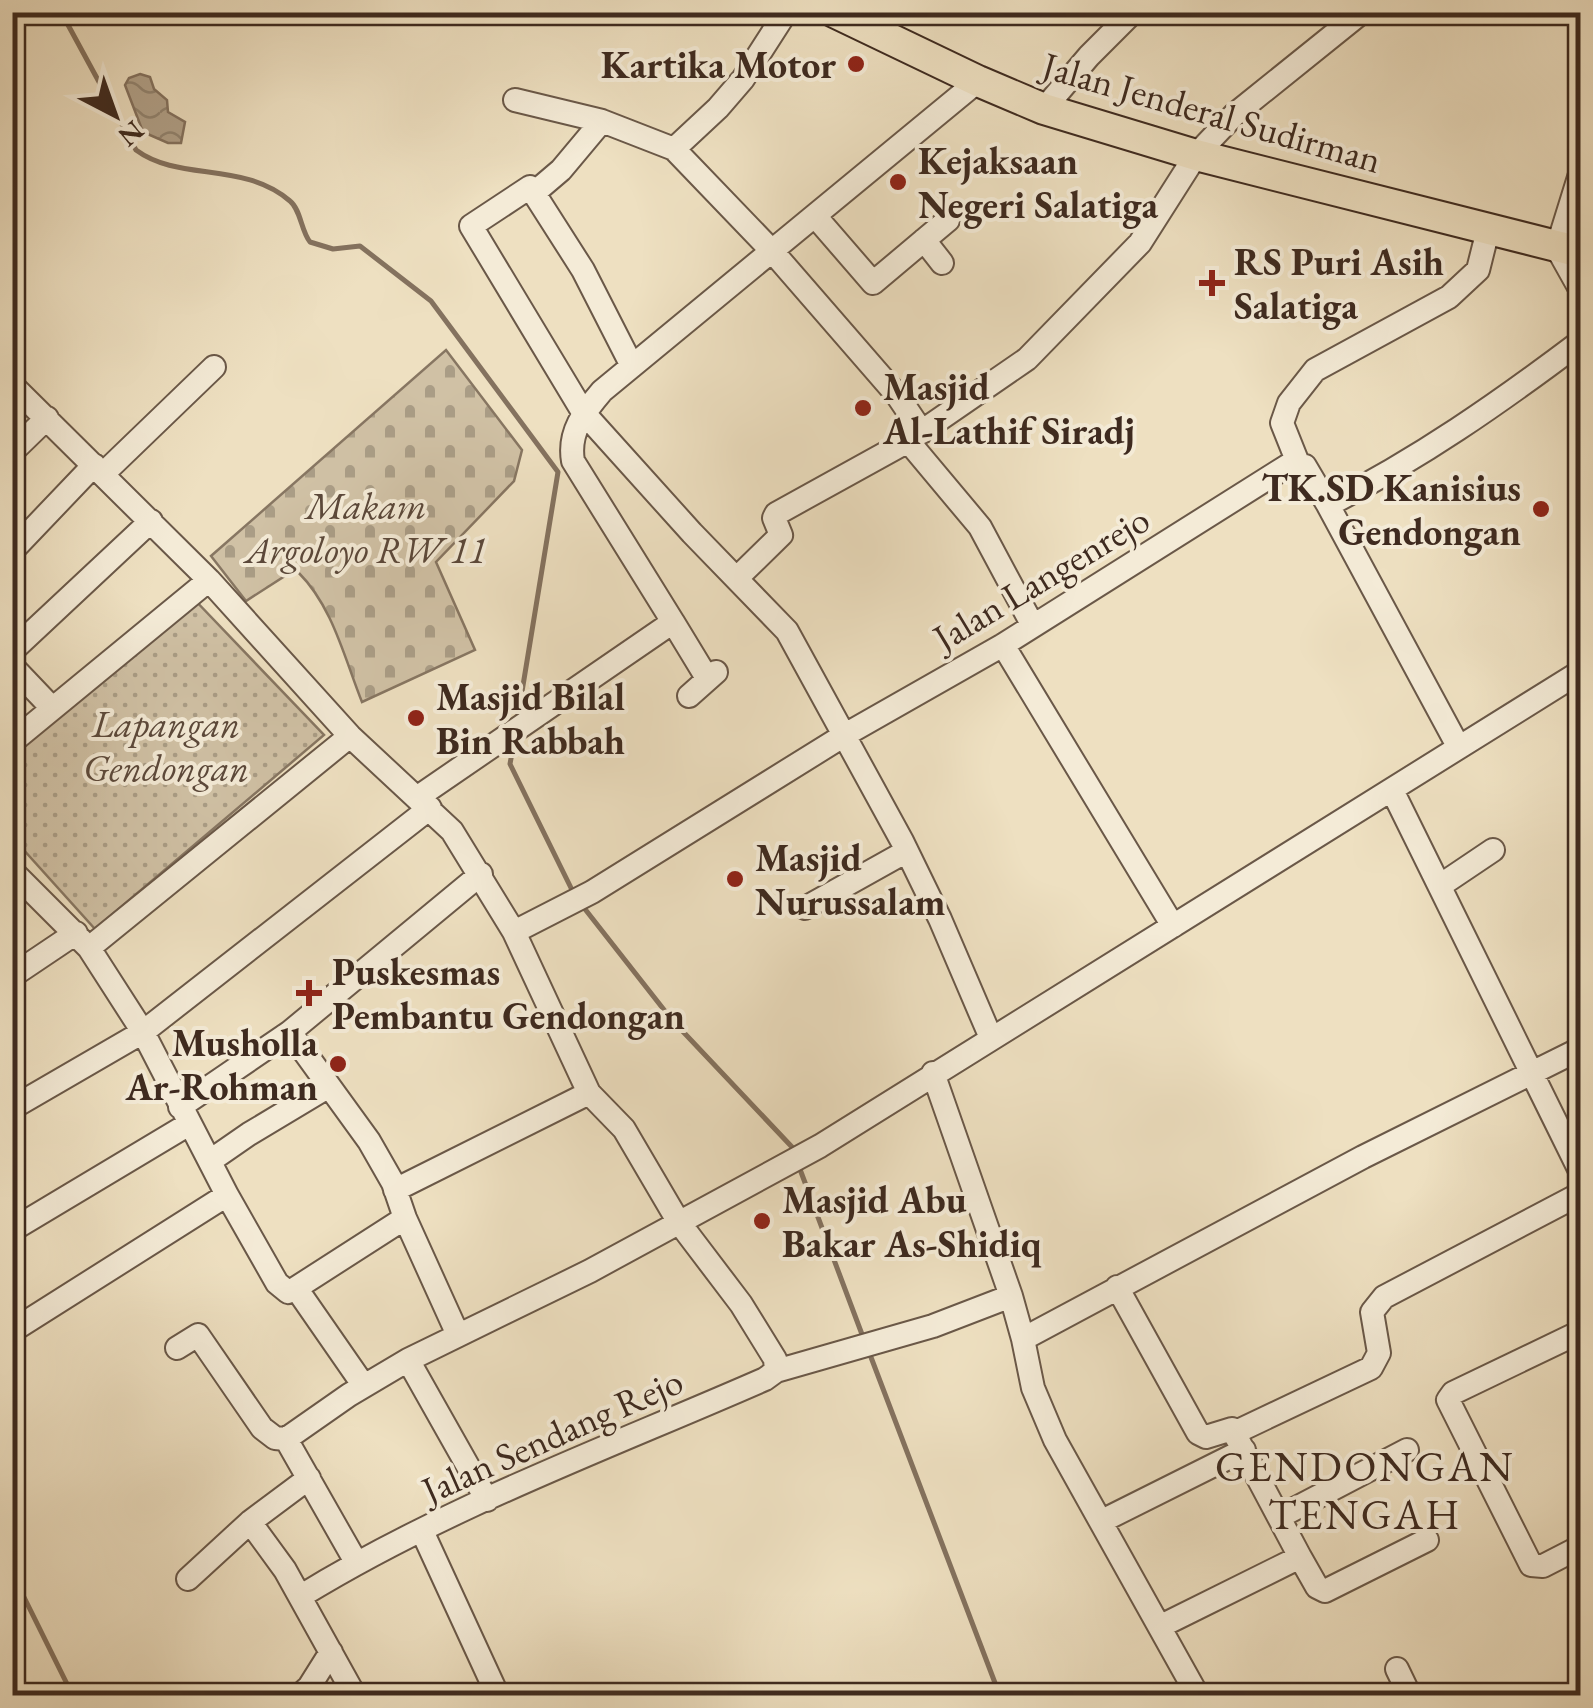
<svg xmlns="http://www.w3.org/2000/svg" width="1593" height="1708" font-family="'EB Garamond',serif">
<style>
.cemetery{fill:url(#cemetery-stones);stroke:#877662;stroke-width:2.5}
.park{fill:url(#park-dots);stroke:#877662;stroke-width:2.5}
.water{fill:url(#water-waves);stroke:#84725f;stroke-width:2.5}
.lines{fill:none;stroke-linecap:round;stroke-linejoin:round}
.stream{stroke:#84725f;stroke-width:5}
.minor-casing{stroke:#6a5848;stroke-width:26}
.major-casing{stroke:#3e2a1f;stroke-width:34}
.minor{stroke:#f4ebd7;stroke-width:22}
.major{stroke:#eee0c1;stroke-width:30}
.poi-dot{fill:#8f2418;stroke:#f4ebd7;stroke-width:4}
.labels{text-anchor:middle;dominant-baseline:central;stroke-width:8;stroke-linejoin:round;paint-order:stroke}
.poi-label{font-size:38px;font-weight:bold;fill:#3e2a1f;stroke:#f4ebd7;text-anchor:start}
.street-label{font-size:38px;fill:#3e2a1f;stroke:#f4ebd7}
.park-label{font-size:38px;font-style:italic;fill:#5b483a;stroke:#f4ebd7}
.quarter-label{font-size:42px;letter-spacing:2.5px;fill:#3e2a1f;stroke:#f4ebd7}
</style>
<defs>
<pattern id="cemetery-stones" width="16" height="16" patternUnits="userSpaceOnUse" patternTransform="scale(2.5)"><rect width="16" height="16" fill="#d0c1a5"/><path d="M2 7V4a2 2 0 0 1 4 0v3zM10 15v-3a2 2 0 0 1 4 0v3z" fill="#aa9d86"/></pattern>
<pattern id="park-dots" width="8" height="8" patternUnits="userSpaceOnUse" patternTransform="scale(2.5)"><rect width="8" height="8" fill="#d0c1a5"/><path d="M2 2h.1M6 6h.1" fill="none" stroke="#aa9d86" stroke-width="1.8" stroke-linecap="round"/></pattern>
<pattern id="water-waves" width="16" height="10" patternUnits="userSpaceOnUse" patternTransform="scale(2.5)"><rect width="16" height="10" fill="#b2a28a"/><path d="M0 5q4-4 8 0t8 0" fill="none" stroke="#928470"/></pattern>
</defs>
<rect width="100%" height="100%" fill="#eee0c1"/>
<filter id="stains"><feTurbulence type="fractalNoise" baseFrequency=".002" numOctaves="4"/><feColorMatrix values="0 0 0 0 .2 0 0 0 0 .09 0 0 0 0 .02 0 0 0 .5 -.17"/></filter>
<radialGradient id="worn" r=".72"><stop offset=".6" stop-color="#630" stop-opacity="0"/><stop offset="1" stop-color="#630" stop-opacity=".3"/></radialGradient>
<path class="cemetery" d="M 446,350 L 522,450 L 514,481 L 436,562 L 475,650 L 362,702 C 344,657 333,607 298,572 L 285,576 L 246,601 L 211,556 Z"/>
<path class="park" d="M 192,597 L 324,735 L 95,929 L 13,838 L 13,751 Z"/>
<path class="water" d="M 140,74 L 150,77 L 154,89 L 167,100 L 168,112 L 185,122 L 181,143 L 168,143 L 143,132 L 125,85 L 129,78 Z"/>
<g class="lines">
<path class="stream" d="M 61,12 L 136,150 C 179,182 244,161 290,201 C 301,210 301,231 310,242 L 333,249 L 360,246 L 431,301 L 558,472 L 518,716
M 514,742 L 510,764 L 575,896
M 581,904 L 672,1020 L 792,1147 L 794,1154
M 798,1164 L 863,1337
M 869,1352 L 1000,1696
M 12,1573 L 73,1696"/>
<g class="minor-casing">
<path id="minor" d="M 515,100 L 602,121 L 674,149 L 772,251 L 897,395 L 922,432
M 1044,109 L 1089,56 L 1133,12
M 674,149 L 718,108 L 743,79 L 786,12
M 1580,174 L 1557,248 L 1580,289
M 534,193 L 561,170 L 602,121
M 815,216 L 873,283 L 948,220
M 924,240 L 942,263
M 632,366 L 583,270 L 530,187 L 471,226 L 583,412 L 692,533 L 787,631 L 902,841 L 940,919 L 991,1038
M 12,385 L 209,580 L 350,736 L 452,831 L 514,932 L 589,1093 L 624,1129 L 678,1221 L 741,1304 L 775,1359 L 776,1371
M 908,441 L 980,527 L 1033,626
M 12,452 L 47,418
M 1298,463 L 1282,423 L 1289,403 L 1315,370 L 1449,297 L 1478,270 L 1488,230
M 104,473 L 214,367
M 1328,505 L 1458,746
M 12,551 L 94,465
M 737,578 L 781,535 L 774,518 L 776,514 L 908,441 L 1027,359 L 1140,243 L 1196,155 L 1234,115 L 1362,12
M 673,622 L 707,678
M 1003,645 L 1173,926
M 12,651 L 151,521
M 12,666 L 52,708
M 689,696 L 716,672
M 12,742 L 209,580
M 1392,790 L 1580,1171
M 418,797 L 673,622 L 573,461 C 568,432 584,412 602,391 L 978,81
M 12,871 L 89,948 L 143,1032 L 227,1195 L 12,1331
M 1441,885 L 1493,850
M 805,908 L 907,851
M 514,932 L 592,892 L 843,736 L 1003,645 L 1292,463 L 1305,466 L 1328,505 C 1419,459 1499,403 1580,342
M 89,948 L 350,736
M 12,976 L 76,933
M 290,1032 L 369,1141 L 393,1183 L 405,1218 L 458,1335
M 933,1073 L 1011,1296 L 1023,1339 L 1363,1157 L 1580,1049
M 180,1107 L 290,1032 L 481,874
M 12,1108 L 143,1032 L 430,808
M 210,1161 L 249,1134 L 329,1086
M 395,1190 L 589,1093
M 227,1195 L 277,1283 L 288,1292 L 296,1288
M 12,1230 L 189,1124
M 1117,1287 L 1198,1433 L 1206,1437 L 1232,1429 L 1300,1557 L 1161,1626
M 1580,1332 L 1453,1393 L 1448,1400 L 1531,1565 L 1543,1566 L 1580,1547
M 1023,1339 L 1033,1388 L 1055,1440 L 1198,1696
M 177,1348 L 198,1335 L 262,1428 L 275,1438 L 286,1439
M 408,1360 L 487,1500
M 364,1386 L 296,1288 L 405,1218
M 1234,1433 L 1371,1368 L 1379,1353 L 1372,1312 L 1384,1297 L 1580,1194
M 1279,1517 L 1407,1450
M 1102,1521 L 1244,1450
M 250,1522 L 285,1570 L 355,1696
M 422,1531 L 498,1696
M 1300,1557 L 1317,1587 L 1325,1591 L 1427,1540
M 356,1562 L 286,1439 L 349,1395 L 408,1360 L 590,1271 L 820,1146 L 1580,672
M 188,1579 L 250,1522 L 309,1478
M 301,1596 C 446,1507 610,1447 765,1379 L 776,1371 L 933,1326 L 1011,1296
M 1397,1669 L 1410,1696
M 299,1696 L 309,1687 L 331,1652"/>
</g>
<g class="major-casing">
<path id="major" d="M 834,12 L 978,81 L 1044,109 L 1196,155 L 1580,252"/>
</g>
<use href="#minor" class="minor"/>
<use href="#major" class="major"/>
</g>
<g class="poi-dot">
<circle cx="856" cy="64" r="10"/>
<circle cx="898" cy="182" r="10"/>
<path d="M1207 268h10v10h10v10h-10v10h-10v-10h-10v-10h10z"/>
<circle cx="863" cy="408" r="10"/>
<circle cx="1541" cy="509" r="10"/>
<circle cx="416" cy="718" r="10"/>
<circle cx="735" cy="879" r="10"/>
<path d="M304 978h10v10h10v10h-10v10h-10v-10h-10v-10h10z"/>
<circle cx="338" cy="1064" r="10"/>
<circle cx="762" cy="1221" r="10"/>
</g>
<g class="labels">
<g class="poi-label">
<text x="836" y="64" text-anchor="end">Kartika Motor</text>
<text x="918" y="160">Kejaksaan<tspan x="918" dy="44">Negeri Salatiga</tspan></text>
<text x="1234" y="261">RS Puri Asih<tspan x="1234" dy="44">Salatiga</tspan></text>
<text x="883" y="386">Masjid<tspan x="883" dy="44">Al-Lathif Siradj</tspan></text>
<text x="1521" y="487" text-anchor="end">TK.SD Kanisius<tspan x="1521" dy="44">Gendongan</tspan></text>
<text x="436" y="696">Masjid Bilal<tspan x="436" dy="44">Bin Rabbah</tspan></text>
<text x="755" y="857">Masjid<tspan x="755" dy="44">Nurussalam</tspan></text>
<text x="332" y="971">Puskesmas<tspan x="332" dy="44">Pembantu Gendongan</tspan></text>
<text x="318" y="1042" text-anchor="end">Musholla<tspan x="318" dy="44">Ar-Rohman</tspan></text>
<text x="782" y="1199">Masjid Abu<tspan x="782" dy="44">Bakar As-Shidiq</tspan></text>
</g>
<g class="street-label">
<text transform="translate(1212 112) rotate(16)">Jalan Jenderal Sudirman</text>
<text transform="translate(1041 578) rotate(-31)">Jalan Langenrejo</text>
<text transform="translate(552 1435) rotate(-24)">Jalan Sendang Rejo</text>
</g>
<g class="park-label">
<text x="366" y="505">Makam<tspan x="366" dy="44">Argoloyo RW 11</tspan></text>
<text x="166" y="723">Lapangan<tspan x="166" dy="44">Gendongan</tspan></text>
</g>
<g class="quarter-label">
<text x="1365" y="1466">GENDONGAN<tspan x="1365" dy="48">TENGAH</tspan></text>
</g>
</g>
<rect width="1593" height="1708" fill="none" stroke="#eee0c1" stroke-width="50"/>
<rect x="15" y="15" width="1563" height="1678" fill="none" stroke="#3e2a1f" stroke-width="5"/>
<rect x="25" y="25" width="1543" height="1658" fill="none" stroke="#3e2a1f" stroke-width="2.5"/>
<g transform="translate(115 115) rotate(139)" stroke="#f4ebd7" stroke-width="8" paint-order="stroke">
<path d="M0-8L18 38L0 25L-18 38Z" fill="#3e2a1f"/>
<text y="-15" font-size="28" font-weight="bold" text-anchor="middle" fill="#3e2a1f">N</text>
</g>
<rect width="100%" height="100%" filter="url(#stains)"/>
<rect width="100%" height="100%" fill="url(#worn)"/>
</svg>
